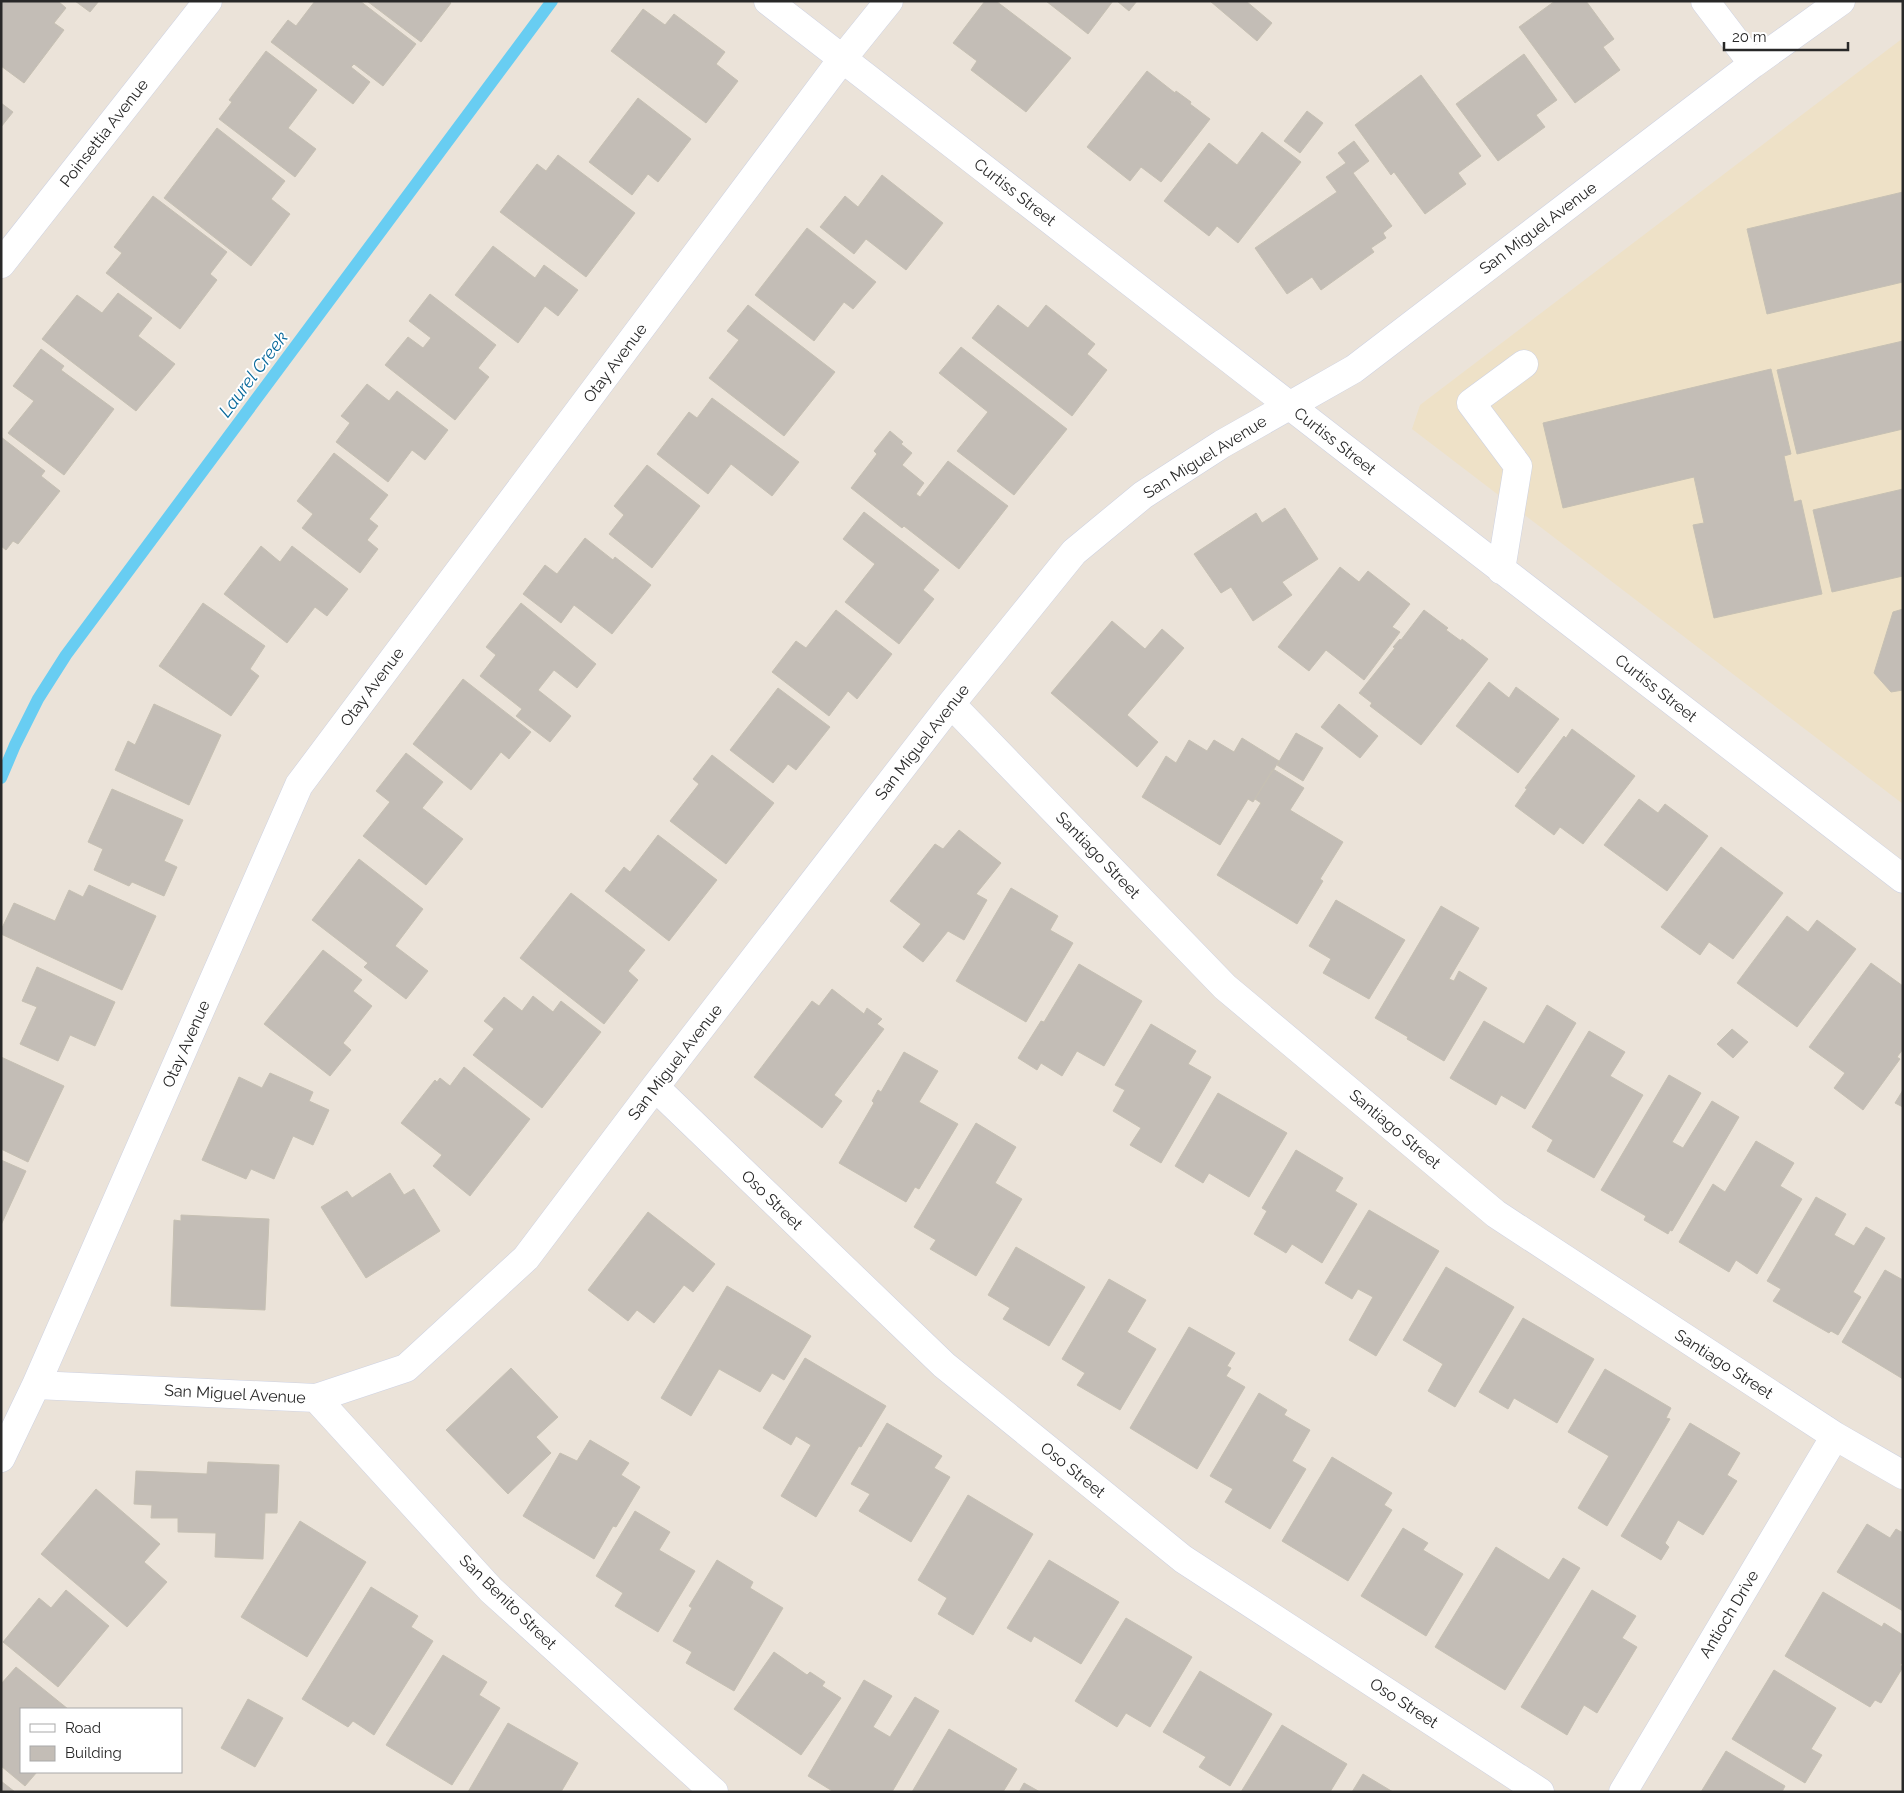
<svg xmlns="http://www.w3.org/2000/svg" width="1904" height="1793" font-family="Raleway,sans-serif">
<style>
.education{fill:#eee1c7}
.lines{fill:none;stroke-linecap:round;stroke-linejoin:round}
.stream{stroke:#68cdf2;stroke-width:12}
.building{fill:#c3bdb6;stroke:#c6c0b3}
.minor-casing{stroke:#ced2e2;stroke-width:29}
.minor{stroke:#fff;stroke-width:28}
.labels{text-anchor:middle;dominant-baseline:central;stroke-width:4;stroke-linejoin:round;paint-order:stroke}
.street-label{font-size:16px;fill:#282828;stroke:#fff}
.water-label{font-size:18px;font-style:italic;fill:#09699b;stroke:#fff}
</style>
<rect width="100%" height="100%" fill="#ebe3d9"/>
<path class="education" d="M 1903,38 L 1903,804 L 1412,429 L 1420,405 Z"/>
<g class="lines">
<path class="stream" d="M 1,778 L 15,745 L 38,699 L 66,655 L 552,1"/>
</g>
<path class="building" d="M 1,1 L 58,1 L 66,8 L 54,23 L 64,30 L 24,83 L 1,66 Z
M 75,1 L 99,1 L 90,12 Z
M 315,1 L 360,1 L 416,44 L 383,86 L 354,64 L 351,67 L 370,82 L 353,104 L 271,42 L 288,20 L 296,26 Z
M 367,1 L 448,1 L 451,3 L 421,42 Z
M 985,1 L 996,1 L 1071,58 L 1026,112 L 971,70 L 977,61 L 953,43 Z
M 1046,1 L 1113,1 L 1088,34 Z
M 1117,1 L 1137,1 L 1129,11 Z
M 1210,1 L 1246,1 L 1272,23 L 1257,41 Z
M 1555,1 L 1586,1 L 1614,39 L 1603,47 L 1620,70 L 1575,103 L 1519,27 Z
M 643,9 L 665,25 L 674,14 L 725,52 L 716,64 L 738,81 L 706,123 L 611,51 Z
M 266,51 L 317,90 L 288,128 L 316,149 L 295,177 L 219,119 L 232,102 L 229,100 Z
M 1524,54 L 1557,100 L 1536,115 L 1545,127 L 1498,161 L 1456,104 Z
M 1147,71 L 1175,93 L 1176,91 L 1191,102 L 1190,104 L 1210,119 L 1161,182 L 1141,167 L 1130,181 L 1087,147 Z
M 1421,75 L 1481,156 L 1458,173 L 1466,184 L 1425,214 L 1394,172 L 1391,175 L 1355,125 Z
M 638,98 L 691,139 L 658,182 L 648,174 L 632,195 L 589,162 Z
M 1,103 L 13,112 L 1,127 Z
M 1307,111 L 1323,123 L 1300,153 L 1284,141 Z
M 217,128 L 285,181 L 271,199 L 290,214 L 251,266 L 164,198 Z
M 1262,132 L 1301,162 L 1238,243 L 1217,226 L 1209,236 L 1164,201 L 1209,143 L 1237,165 Z
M 1354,141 L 1369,161 L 1353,173 L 1392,226 L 1383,233 L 1386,238 L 1371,248 L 1374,252 L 1321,290 L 1312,277 L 1287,294 L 1255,248 L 1337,192 L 1326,177 L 1346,163 L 1338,153 Z
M 558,155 L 635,213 L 586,277 L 500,212 L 537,164 L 546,171 Z
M 882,175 L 943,223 L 906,270 L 866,239 L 854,254 L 820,227 L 845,196 L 858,207 Z
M 1903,192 L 1903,282 L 1767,314 L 1747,229 Z
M 153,196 L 227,252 L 210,274 L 217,280 L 180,329 L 106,273 L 122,253 L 114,247 Z
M 807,228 L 876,282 L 853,309 L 844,302 L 814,341 L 755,295 Z
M 493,246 L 535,278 L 544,265 L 578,290 L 558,316 L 545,306 L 518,343 L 455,295 Z
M 118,293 L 152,318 L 138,336 L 175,364 L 136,411 L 42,339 L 77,295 L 102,313 Z
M 430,294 L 496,345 L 478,368 L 489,377 L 455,420 L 385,365 L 408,337 L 423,348 L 431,338 L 409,321 Z
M 748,305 L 835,372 L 784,436 L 709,378 L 739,340 L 727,331 Z
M 998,305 L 1028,328 L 1046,305 L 1095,344 L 1087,354 L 1107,370 L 1072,416 L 972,338 Z
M 1903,341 L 1903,429 L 1797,454 L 1777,370 Z
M 961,347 L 1067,429 L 1014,495 L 957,451 L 988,412 L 939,373 Z
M 41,349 L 64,366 L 61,370 L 114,409 L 64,475 L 8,433 L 34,401 L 13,386 Z
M 1771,369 L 1791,454 L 1784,456 L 1794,502 L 1801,500 L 1822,594 L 1714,618 L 1693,525 L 1704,523 L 1694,477 L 1563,508 L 1543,423 Z
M 367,384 L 389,401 L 397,391 L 448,430 L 425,460 L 412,450 L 388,482 L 336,442 L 350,423 L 341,416 Z
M 712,398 L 799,462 L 772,496 L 731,464 L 708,494 L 657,454 L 689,412 L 697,418 Z
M 890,431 L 903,442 L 901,444 L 912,453 L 902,465 L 924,483 L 916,494 L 920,497 L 948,461 L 1008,506 L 959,569 L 904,526 L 902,528 L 851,488 L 877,454 L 874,451 Z
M 1,437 L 45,471 L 41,476 L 60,491 L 18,544 L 13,541 L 6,550 L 1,546 Z
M 334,453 L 388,495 L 369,519 L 378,526 L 367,540 L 378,549 L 360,573 L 302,528 L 313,514 L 297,501 Z
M 647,465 L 700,506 L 652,568 L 609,534 L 624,515 L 614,506 Z
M 1903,489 L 1903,576 L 1832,592 L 1813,510 Z
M 1285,508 L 1318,559 L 1282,582 L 1292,595 L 1253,621 L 1231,587 L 1221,593 L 1194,554 L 1256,513 L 1262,523 Z
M 864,512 L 939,570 L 923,590 L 934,599 L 899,644 L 845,602 L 875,564 L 843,539 Z
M 585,538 L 613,560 L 615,557 L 651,585 L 612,634 L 574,605 L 561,623 L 523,594 L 545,565 L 557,574 Z
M 261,546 L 280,562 L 292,546 L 348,589 L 327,616 L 315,607 L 287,643 L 224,594 Z
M 1340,567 L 1359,582 L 1368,571 L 1410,604 L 1392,627 L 1400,632 L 1364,680 L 1326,650 L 1309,671 L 1278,647 Z
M 203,603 L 265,646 L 250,669 L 259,676 L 231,716 L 159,666 Z
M 521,603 L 596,664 L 577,688 L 554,670 L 538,690 L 571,716 L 550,742 L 516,716 L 522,709 L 480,676 L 496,655 L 486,647 Z
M 1903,609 L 1903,690 L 1891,692 L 1874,673 L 1893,612 Z
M 836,610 L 892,654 L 857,699 L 848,691 L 829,716 L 772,672 L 796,641 L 806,648 Z
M 1424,610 L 1448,628 L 1446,630 L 1461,641 L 1462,639 L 1488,659 L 1421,745 L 1370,706 L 1372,703 L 1359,693 L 1395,648 L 1393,647 L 1400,639 L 1401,640 Z
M 1112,621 L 1145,649 L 1162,629 L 1184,648 L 1127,715 L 1158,742 L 1137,767 L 1051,693 Z
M 463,679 L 531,732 L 509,759 L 501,752 L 471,790 L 413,744 Z
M 1489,682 L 1509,698 L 1516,687 L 1559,719 L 1518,773 L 1456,726 Z
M 778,688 L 830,727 L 796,770 L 788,764 L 773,783 L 730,750 Z
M 154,704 L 221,735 L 189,805 L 115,770 L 128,741 L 135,745 Z
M 1339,704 L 1378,736 L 1360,758 L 1321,727 Z
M 1572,729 L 1635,776 L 1583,844 L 1560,827 L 1554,835 L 1515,806 L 1527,789 L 1525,788 L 1564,736 L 1566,738 Z
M 1296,733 L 1323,748 L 1303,781 L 1277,765 Z
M 1242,738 L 1279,761 L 1253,802 L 1248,799 L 1220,845 L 1142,797 L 1166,756 L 1176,763 L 1189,740 L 1207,751 L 1214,740 L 1234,752 Z
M 406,753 L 443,782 L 422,808 L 463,839 L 426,885 L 363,836 L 390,802 L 376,791 Z
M 712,755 L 774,803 L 726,864 L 670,821 L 699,784 L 693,779 Z
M 1273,769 L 1304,788 L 1290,810 L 1343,842 L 1320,879 L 1323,881 L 1297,924 L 1217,875 L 1261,803 L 1255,799 Z
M 112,789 L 183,820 L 164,861 L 177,867 L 164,896 L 132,882 L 129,886 L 94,870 L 103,849 L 88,842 Z
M 1639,799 L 1658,813 L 1665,804 L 1708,836 L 1667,891 L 1604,845 Z
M 959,830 L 1001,863 L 976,894 L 987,900 L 964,940 L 948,931 L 923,962 L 903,947 L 921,924 L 890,901 L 935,844 L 943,849 Z
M 658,835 L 717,880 L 669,941 L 605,891 L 624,867 L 630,872 Z
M 1721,847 L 1783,893 L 1733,959 L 1709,942 L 1700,955 L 1661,927 Z
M 359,859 L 423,909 L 395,946 L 428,971 L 406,999 L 364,967 L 368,963 L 312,920 Z
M 89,885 L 156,916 L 122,990 L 1,934 L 1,930 L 14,903 L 55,921 L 69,890 L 83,897 Z
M 1011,888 L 1058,916 L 1050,930 L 1073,943 L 1026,1022 L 956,981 Z
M 571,893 L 645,950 L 628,971 L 638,980 L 604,1024 L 520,958 Z
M 1336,900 L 1405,940 L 1369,999 L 1323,973 L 1331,959 L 1309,946 Z
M 1441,906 L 1479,928 L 1449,979 L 1454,981 L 1459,971 L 1487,988 L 1444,1061 L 1407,1039 L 1408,1037 L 1375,1018 Z
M 1787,916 L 1808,932 L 1817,920 L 1856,949 L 1797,1027 L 1737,983 Z
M 323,950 L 362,980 L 353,991 L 372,1006 L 343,1043 L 351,1050 L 330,1076 L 264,1024 Z
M 1871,963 L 1903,986 L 1903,1049 L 1897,1057 L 1900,1059 L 1863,1110 L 1834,1088 L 1845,1073 L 1809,1047 Z
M 1079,964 L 1142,1001 L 1104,1066 L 1077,1051 L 1062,1076 L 1041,1063 L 1037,1070 L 1018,1058 L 1041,1021 L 1044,1022 Z
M 37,967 L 115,1002 L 95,1046 L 70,1035 L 58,1061 L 20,1044 L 37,1007 L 22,1001 Z
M 832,989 L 864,1014 L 867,1008 L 882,1019 L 877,1024 L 884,1029 L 834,1095 L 842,1101 L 822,1128 L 754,1077 L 812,1001 L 819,1006 Z
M 533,996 L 553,1012 L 561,1001 L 601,1032 L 542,1108 L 473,1055 L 494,1029 L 484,1021 L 504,997 L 522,1011 Z
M 1547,1005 L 1576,1023 L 1525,1109 L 1501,1095 L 1496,1105 L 1450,1078 L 1484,1021 L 1524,1044 Z
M 1151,1024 L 1196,1051 L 1188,1064 L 1211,1077 L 1161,1163 L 1130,1145 L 1141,1128 L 1113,1111 L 1125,1090 L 1115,1085 Z
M 1732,1029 L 1748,1042 L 1733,1058 L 1717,1044 Z
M 1589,1031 L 1625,1052 L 1610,1076 L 1643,1095 L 1594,1178 L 1547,1151 L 1553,1140 L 1532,1127 Z
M 904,1052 L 938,1071 L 919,1102 L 958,1124 L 919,1189 L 915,1187 L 906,1202 L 839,1163 L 874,1103 L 872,1101 L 878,1090 L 881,1092 Z
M 1,1057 L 64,1086 L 28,1162 L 1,1149 Z
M 464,1067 L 530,1119 L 470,1196 L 433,1166 L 442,1155 L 401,1123 L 435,1080 L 437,1082 L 440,1078 L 450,1086 Z
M 270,1073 L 313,1092 L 309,1101 L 329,1110 L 313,1145 L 293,1136 L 274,1179 L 251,1169 L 246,1179 L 202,1160 L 239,1077 L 262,1088 Z
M 1669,1075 L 1701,1093 L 1672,1142 L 1683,1148 L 1712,1101 L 1739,1117 L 1672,1231 L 1670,1230 L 1668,1234 L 1644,1220 L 1646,1216 L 1601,1190 Z
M 1903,1090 L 1903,1107 L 1895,1103 Z
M 1218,1093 L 1287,1133 L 1249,1197 L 1209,1173 L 1203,1183 L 1175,1166 Z
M 976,1123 L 1016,1147 L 995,1183 L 1022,1199 L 976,1276 L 930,1249 L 936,1240 L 914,1227 Z
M 1756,1141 L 1794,1163 L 1780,1186 L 1802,1199 L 1757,1274 L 1736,1260 L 1729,1272 L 1679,1242 L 1713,1184 L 1725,1192 Z
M 1296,1150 L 1343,1178 L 1335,1191 L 1357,1204 L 1322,1263 L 1292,1244 L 1286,1253 L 1254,1234 L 1267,1211 L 1262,1208 Z
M 1,1160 L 26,1171 L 1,1225 Z
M 390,1173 L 404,1195 L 414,1189 L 440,1231 L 366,1278 L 321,1207 L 347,1191 L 352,1198 Z
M 1816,1197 L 1846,1214 L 1834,1235 L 1854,1246 L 1866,1227 L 1885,1238 L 1853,1292 L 1861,1297 L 1838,1335 L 1831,1331 L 1829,1333 L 1773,1301 L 1781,1289 L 1767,1281 Z
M 1369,1210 L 1439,1251 L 1376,1356 L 1349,1340 L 1373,1297 L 1358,1289 L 1352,1299 L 1325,1283 Z
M 648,1212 L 715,1264 L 693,1292 L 684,1285 L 654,1323 L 637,1310 L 628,1321 L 588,1290 Z
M 181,1215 L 269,1219 L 265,1310 L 171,1306 L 174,1220 L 181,1221 Z
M 1016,1247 L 1085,1287 L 1049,1346 L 1003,1319 L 1010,1308 L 988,1295 Z
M 1446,1267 L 1514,1307 L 1455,1407 L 1428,1391 L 1443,1364 L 1403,1340 Z
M 1885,1270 L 1903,1280 L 1903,1379 L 1842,1342 Z
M 1109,1279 L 1146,1300 L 1127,1332 L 1156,1349 L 1120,1410 L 1077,1385 L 1085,1373 L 1062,1359 Z
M 727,1286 L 811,1336 L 784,1380 L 772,1373 L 760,1392 L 719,1369 L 691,1416 L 661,1398 Z
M 1523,1318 L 1594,1359 L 1557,1423 L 1514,1398 L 1508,1409 L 1479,1392 Z
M 1189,1327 L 1235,1353 L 1227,1366 L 1231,1368 L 1226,1376 L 1245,1387 L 1197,1469 L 1130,1428 Z
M 805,1358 L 886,1406 L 861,1447 L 859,1446 L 816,1517 L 781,1496 L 811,1445 L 796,1436 L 791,1445 L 763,1428 Z
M 511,1368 L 558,1417 L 536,1437 L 551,1453 L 508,1494 L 446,1430 Z
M 1605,1369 L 1671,1408 L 1666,1418 L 1670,1419 L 1607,1526 L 1578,1508 L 1609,1456 L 1568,1432 Z
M 1259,1393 L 1287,1410 L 1284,1415 L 1310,1430 L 1292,1461 L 1306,1469 L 1270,1529 L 1225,1502 L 1233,1489 L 1210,1476 Z
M 887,1423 L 942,1456 L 934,1468 L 950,1477 L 911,1542 L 859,1511 L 870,1494 L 851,1484 Z
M 1690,1423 L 1740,1453 L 1727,1475 L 1737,1481 L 1703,1535 L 1678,1520 L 1665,1543 L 1669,1547 L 1661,1560 L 1621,1536 Z
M 590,1440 L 629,1463 L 621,1475 L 640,1487 L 616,1527 L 613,1526 L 594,1559 L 523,1516 L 560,1453 L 577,1461 Z
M 1332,1457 L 1392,1493 L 1384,1505 L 1392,1510 L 1348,1581 L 1282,1541 Z
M 208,1462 L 279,1465 L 277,1513 L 265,1513 L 263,1559 L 215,1557 L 216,1533 L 178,1532 L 178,1518 L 151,1518 L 152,1505 L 134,1504 L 136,1471 L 207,1474 Z
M 96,1489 L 160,1544 L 144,1562 L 167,1582 L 127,1627 L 41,1554 Z
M 968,1495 L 1033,1534 L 973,1635 L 938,1614 L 947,1598 L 918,1580 Z
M 635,1511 L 670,1532 L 659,1550 L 695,1571 L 658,1632 L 615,1606 L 623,1593 L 596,1576 Z
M 300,1521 L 366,1562 L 307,1657 L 241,1617 Z
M 1867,1524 L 1890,1538 L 1896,1529 L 1903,1533 L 1903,1611 L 1837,1572 Z
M 1403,1528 L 1428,1543 L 1423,1550 L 1463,1574 L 1426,1636 L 1361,1596 Z
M 1496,1547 L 1549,1580 L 1563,1558 L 1580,1568 L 1505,1690 L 1435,1647 Z
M 717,1560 L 753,1582 L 750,1588 L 783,1608 L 734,1691 L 686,1663 L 692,1652 L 673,1641 L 692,1608 L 689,1606 Z
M 1049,1560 L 1119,1602 L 1081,1664 L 1034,1636 L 1031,1642 L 1007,1628 Z
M 371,1587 L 418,1616 L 411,1627 L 433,1641 L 374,1735 L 353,1721 L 348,1727 L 302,1699 Z
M 66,1590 L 109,1626 L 58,1687 L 3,1642 L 39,1598 L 51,1608 Z
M 1592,1590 L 1636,1616 L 1622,1638 L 1637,1647 L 1597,1713 L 1584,1705 L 1567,1735 L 1521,1707 Z
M 1823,1592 L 1882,1627 L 1884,1623 L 1903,1635 L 1903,1662 L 1900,1665 L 1903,1667 L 1881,1703 L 1875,1700 L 1870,1707 L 1785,1656 Z
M 1126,1618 L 1192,1657 L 1150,1727 L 1126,1713 L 1117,1727 L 1075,1701 Z
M 774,1652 L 807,1675 L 810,1672 L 825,1682 L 822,1686 L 841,1698 L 801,1755 L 734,1709 Z
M 443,1655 L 487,1682 L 479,1695 L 500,1708 L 452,1785 L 386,1745 Z
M 16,1667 L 68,1709 L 21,1709 L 21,1772 L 37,1772 L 25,1786 L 1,1766 L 1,1684 Z
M 1774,1670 L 1836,1708 L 1811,1749 L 1822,1755 L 1805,1783 L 1732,1739 Z
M 1200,1671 L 1272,1714 L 1230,1786 L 1199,1767 L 1206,1757 L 1163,1732 Z
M 864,1680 L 892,1696 L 873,1727 L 890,1737 L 915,1697 L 939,1711 L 892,1792 L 834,1792 L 808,1776 Z
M 248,1699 L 283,1718 L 255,1767 L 221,1748 Z
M 508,1723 L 578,1763 L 561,1792 L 468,1792 Z
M 1282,1725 L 1347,1764 L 1330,1792 L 1241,1792 Z
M 949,1729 L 1017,1769 L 1003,1792 L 912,1792 Z
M 1726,1751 L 1785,1786 L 1782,1792 L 1701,1792 Z
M 1363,1774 L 1393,1792 L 1352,1792 Z
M 1,1781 L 15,1792 L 1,1792 Z
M 1024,1783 L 1040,1792 L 1019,1792 Z"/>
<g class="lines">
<g class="minor-casing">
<path id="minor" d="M 768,1 L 1343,447 L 1903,879
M 1705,1 L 1753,64
M 1,264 L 208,1
M 1501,570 L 1518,466 L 1471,403 L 1524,364
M 951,704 L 1225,987 L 1496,1214 L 1835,1436 L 1903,1475
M 655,1087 L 944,1365 L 1183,1559 L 1540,1792
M 36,1385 L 316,1398 L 406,1368 L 526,1258 L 655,1087 L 951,704 L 1074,552 L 1143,495 L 1222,444 L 1354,369 L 1753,64 L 1841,1
M 316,1398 L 491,1590 L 714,1792
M 1,1458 L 36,1385 L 299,785 L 843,58 L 889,1
M 1623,1792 L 1835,1436"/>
</g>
<use href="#minor" class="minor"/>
</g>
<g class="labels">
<g class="street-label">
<text transform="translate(104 133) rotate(-52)">Poinsettia Avenue</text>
<text transform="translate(1015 192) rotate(38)">Curtiss Street</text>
<text transform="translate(1538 228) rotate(-37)">San Miguel Avenue</text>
<text transform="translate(615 363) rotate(-53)">Otay Avenue</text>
<text transform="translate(1335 441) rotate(38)">Curtiss Street</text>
<text transform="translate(1205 457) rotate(-32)">San Miguel Avenue</text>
<text transform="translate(372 687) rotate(-53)">Otay Avenue</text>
<text transform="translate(1656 688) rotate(38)">Curtiss Street</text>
<text transform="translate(922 742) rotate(-52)">San Miguel Avenue</text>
<text transform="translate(1098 855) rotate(46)">Santiago Street</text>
<text transform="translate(186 1044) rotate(-66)">Otay Avenue</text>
<text transform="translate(675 1062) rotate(-52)">San Miguel Avenue</text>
<text transform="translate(1395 1129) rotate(40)">Santiago Street</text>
<text transform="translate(772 1200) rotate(44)">Oso Street</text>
<text transform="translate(1724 1364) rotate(33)">Santiago Street</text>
<text transform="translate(235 1394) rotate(3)">San Miguel Avenue</text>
<text transform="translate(1073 1470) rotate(39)">Oso Street</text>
<text transform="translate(508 1602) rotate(44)">San Benito Street</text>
<text transform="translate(1729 1614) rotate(-59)">Antioch Drive</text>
<text transform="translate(1404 1703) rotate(33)">Oso Street</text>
</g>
<g class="water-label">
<text transform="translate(253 374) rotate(-53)">Laurel Creek</text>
</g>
</g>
<rect width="1904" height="1793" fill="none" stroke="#282828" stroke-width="5"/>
<rect x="20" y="1708" width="162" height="65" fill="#ffffff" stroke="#a9a9a9"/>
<rect x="30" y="1724" width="25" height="8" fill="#ffffff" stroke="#a9a9a9"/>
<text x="65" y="1733" font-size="15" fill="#282828">Road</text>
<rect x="30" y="1746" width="25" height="15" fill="#c3bdb6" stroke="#a9a9a9"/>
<text x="65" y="1758" font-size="15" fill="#282828">Building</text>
<path d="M1724 42v8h124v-8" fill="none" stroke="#282828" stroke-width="2.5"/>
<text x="1732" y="42" font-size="15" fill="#282828" stroke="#ffffff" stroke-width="4" paint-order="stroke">20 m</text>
</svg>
